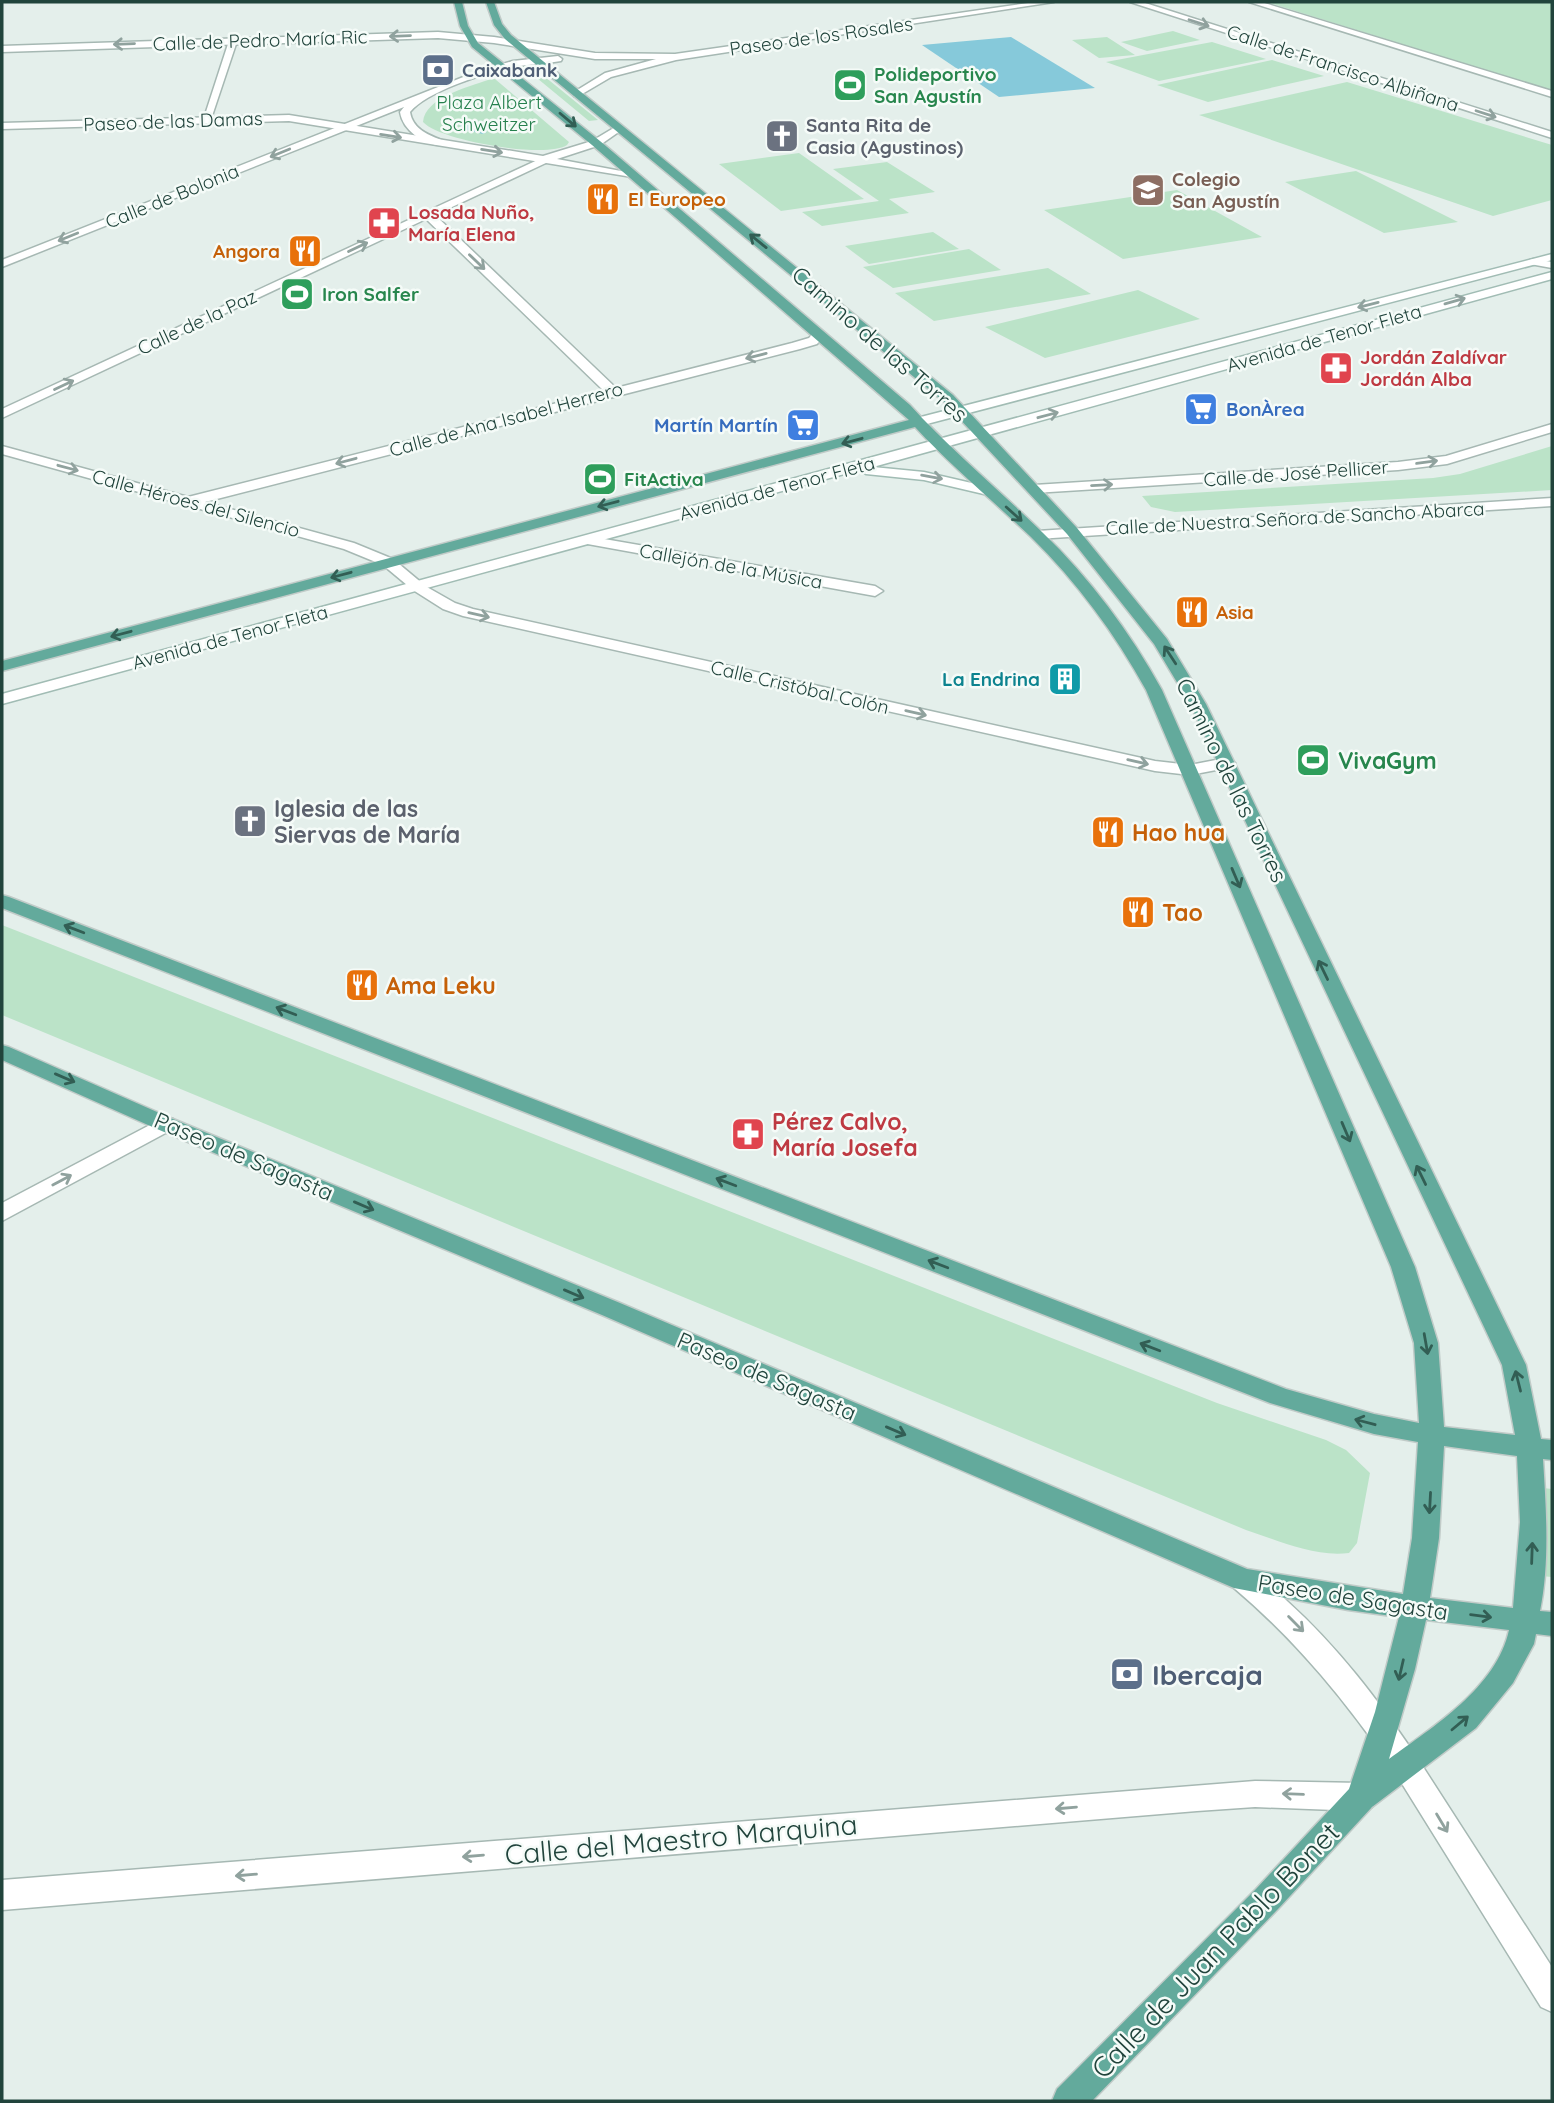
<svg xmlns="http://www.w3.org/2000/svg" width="1554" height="2103" font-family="Quicksand,sans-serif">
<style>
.green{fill:#bbe3c8}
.water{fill:#86c9da}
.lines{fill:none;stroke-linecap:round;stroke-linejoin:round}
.stream{fill:#86c9da;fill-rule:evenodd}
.service-casing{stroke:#a6b8b3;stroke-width:3}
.pedestrian-casing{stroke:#a6b8b3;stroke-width:3}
.minor-casing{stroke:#a6b8b3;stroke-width:3}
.tertiary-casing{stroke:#a6b8b3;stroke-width:3}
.secondary-casing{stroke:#a1bcb4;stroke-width:3}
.primary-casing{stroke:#c1cbc8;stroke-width:3}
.service{fill:#fff;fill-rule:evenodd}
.pedestrian{fill:#fff;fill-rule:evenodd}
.minor{fill:#fff;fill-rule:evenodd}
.tertiary{fill:#fff;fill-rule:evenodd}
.secondary{fill:#fff;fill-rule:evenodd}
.primary{fill:#63aa9c;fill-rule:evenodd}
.oneway{stroke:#90a29e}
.oneway2{stroke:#325e54}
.labels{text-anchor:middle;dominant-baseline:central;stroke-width:5;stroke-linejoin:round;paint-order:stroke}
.far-street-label{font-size:19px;fill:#21443c;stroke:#f5fbf8}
.far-service-label{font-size:19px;font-weight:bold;fill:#4e5e75;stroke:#f5fbf8;text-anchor:start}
.far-leisure-label{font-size:19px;font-weight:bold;fill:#27864d;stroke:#f5fbf8;text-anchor:start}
.far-park-label{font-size:19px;fill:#25804d;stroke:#f5fbf8}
.far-worship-label{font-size:19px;font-weight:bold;fill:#5b616d;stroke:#f5fbf8;text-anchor:start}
.far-education-label{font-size:19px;font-weight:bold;fill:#785e54;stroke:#f5fbf8;text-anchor:start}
.far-food-label{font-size:19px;font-weight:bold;fill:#c56008;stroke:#f5fbf8;text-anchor:start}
.far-health-label{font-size:19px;font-weight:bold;fill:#be3a42;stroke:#f5fbf8;text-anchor:start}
.far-shop-label{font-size:19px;font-weight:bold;fill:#366cbe;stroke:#f5fbf8;text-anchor:start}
.far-culture-label{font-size:19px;font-weight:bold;fill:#0d838f;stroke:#f5fbf8;text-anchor:end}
.street-label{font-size:23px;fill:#21443c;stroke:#f5fbf8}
.leisure-label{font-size:23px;font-weight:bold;fill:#27864d;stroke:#f5fbf8;text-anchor:start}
.worship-label{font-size:23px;font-weight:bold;fill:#5b616d;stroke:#f5fbf8;text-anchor:start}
.food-label{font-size:23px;font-weight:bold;fill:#c56008;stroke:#f5fbf8;text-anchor:start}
.health-label{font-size:23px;font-weight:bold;fill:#be3a42;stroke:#f5fbf8;text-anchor:start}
.near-service-label{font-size:28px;font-weight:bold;fill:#4e5e75;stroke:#f5fbf8;text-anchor:start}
.near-street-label{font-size:28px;fill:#21443c;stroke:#f5fbf8}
</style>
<rect width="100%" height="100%" fill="#e4efeb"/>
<path class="green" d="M 1267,2 L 1552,2 L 1552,91 Z
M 1173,31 L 1200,40 L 1147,51 L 1121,42 Z
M 1107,37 L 1135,55 L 1099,58 L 1072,40 Z
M 1212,42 L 1266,59 L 1159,81 L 1106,62 Z
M 1272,60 L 1324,76 L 1208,102 L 1157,85 Z
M 534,68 L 598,120 L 589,121 L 526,69 Z
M 495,79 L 569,142 L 567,145 C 547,159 440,141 423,122 C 425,97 469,87 488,80 Z
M 1347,82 L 1552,145 L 1552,200 L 1493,216 L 1199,115 Z
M 799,153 L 864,199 L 781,211 L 719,164 Z
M 887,162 L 935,192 L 889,199 L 909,213 L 822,226 L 802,212 L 879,201 L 833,169 Z
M 1356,171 L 1458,222 L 1384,233 L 1285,182 Z
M 1177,190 L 1262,237 L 1123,259 L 1044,210 Z
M 933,232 L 959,249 L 869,264 L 845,246 Z
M 969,249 L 1001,270 L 893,288 L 863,267 Z
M 1048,268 L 1091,294 L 934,321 L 895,293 Z
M 1138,290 L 1200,319 L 1045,358 L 985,327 Z
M 1552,446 L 1552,490 L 1175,512 L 1151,507 L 1142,496 L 1433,478 L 1460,474 Z
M 2,925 L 1217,1403 L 1326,1440 L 1346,1450 L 1370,1473 L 1357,1543 L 1349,1553 C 1313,1557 1280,1541 1246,1530 L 2,1015 Z
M 1525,1486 L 1552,1489 L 1552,1577 L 1520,1574 Z"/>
<path class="water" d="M 1011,37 L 1095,88 L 999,97 L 922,45 Z"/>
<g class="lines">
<path class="stream" d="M 460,120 L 487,132 L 483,134 L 466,130 L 456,122 Z"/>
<g class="service-casing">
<path id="service" d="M 587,536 L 875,586 L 883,591 L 875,596 L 582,543 L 580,540 Z"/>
</g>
<g class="pedestrian-casing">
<path id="pedestrian" d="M 1249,2 L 1261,2 L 1552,91 L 1552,97 Z
M 233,38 L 237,41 L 211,119 L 203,121 L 229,41 Z"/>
</g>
<g class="minor-casing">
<path id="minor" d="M 1035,2 L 1054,2 L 676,60 L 611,77 L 577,97 L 574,96 L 574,92 L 605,73 L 656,59 L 595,59 L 494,43 L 438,38 L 2,52 L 2,46 L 438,32 L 494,37 L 595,53 L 675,54 Z
M 1130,2 L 1142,2 L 1552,132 L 1552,138 Z
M 558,56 L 562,59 L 561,61 C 545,64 529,64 513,67 C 485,73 427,91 410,112 C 413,130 429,135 444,141 L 444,145 C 425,146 403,131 400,112 L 404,107 L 2,267 L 2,260 L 481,70 L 513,61 Z
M 544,157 L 549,160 L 548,162 L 435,215 L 616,388 L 792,343 L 809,338 L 815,331 L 825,334 L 817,344 L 800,349 L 205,502 L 354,543 L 393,559 L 423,584 L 426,587 L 423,590 L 413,590 L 383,565 L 344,549 L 2,454 L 2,446 L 188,497 L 604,391 L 426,219 L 2,418 L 2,409 Z
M 1534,259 L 1552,262 L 1552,268 L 1530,264 L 1530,260 Z
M 1552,424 L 1552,432 L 1447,464 L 1398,470 L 1034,493 L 1027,489 L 1034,485 L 1398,462 L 1446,456 Z
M 1552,498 L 1552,506 L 1037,539 L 1030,535 L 1037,531 Z
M 165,1117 L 173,1119 L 176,1124 L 173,1129 L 2,1221 L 2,1203 Z
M 1244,1569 C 1261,1574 1274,1589 1287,1601 C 1338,1647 1378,1700 1416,1756 L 1421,1765 L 1416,1774 L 1406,1778 L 1396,1774 C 1349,1705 1298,1642 1234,1588 L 1230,1580 L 1234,1572 Z
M 1255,1781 L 1361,1783 L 1372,1787 L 1376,1797 L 1372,1807 L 1361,1811 L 1255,1807 L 1197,1811 L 2,1910 L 2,1880 Z"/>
</g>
<g class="tertiary-casing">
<path id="tertiary" d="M 289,115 L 543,156 L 592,141 L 617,126 L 622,129 L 620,131 L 600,145 L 557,159 L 637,174 L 632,177 L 289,121 L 2,129 L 2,123 Z
M 418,582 L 455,603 L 473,609 L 1155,761 L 1190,765 L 1226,758 L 1235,763 L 1232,767 L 1190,775 L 1155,771 L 463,616 L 443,609 L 413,590 L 410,587 L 413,584 Z
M 1406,1752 L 1416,1756 L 1552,1967 L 1552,2012 L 1541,2007 L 1396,1774 L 1391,1765 L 1396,1756 Z"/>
</g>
<g class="secondary-casing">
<path id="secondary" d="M 1552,254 L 1552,260 L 923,425 L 918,426 L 911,422 L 913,419 Z
M 1552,272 L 1552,279 L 873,467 L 924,472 L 993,488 L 993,494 L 988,495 L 924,480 L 866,474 L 859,470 L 2,704 L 2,694 Z"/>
</g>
<g class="primary-casing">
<path id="primary" d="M 454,2 L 462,2 L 468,26 L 478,43 L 600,141 L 910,405 C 951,450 998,489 1042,532 C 1090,578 1130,632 1162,690 L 1415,1267 L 1438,1343 L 1444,1427 L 1515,1435 L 1502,1365 L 1190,704 L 1154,644 L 1067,534 L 943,401 L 505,39 L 494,25 L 486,2 L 494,2 L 502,24 L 511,35 L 953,395 L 1077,528 L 1167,639 L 1206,704 L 1526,1365 L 1541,1439 L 1552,1440 L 1552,1460 L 1543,1459 C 1546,1509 1550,1561 1540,1611 L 1552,1612 L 1552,1636 L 1536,1634 L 1534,1644 L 1513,1683 L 1476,1728 L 1372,1807 L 1278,1909 L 1092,2101 L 1052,2101 L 1057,2089 L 1256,1889 L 1349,1789 L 1375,1712 L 1399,1617 L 1348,1610 L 1234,1588 L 602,1315 L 157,1129 L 2,1060 L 2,1045 L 9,1047 L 173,1119 L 620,1303 L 1247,1569 L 1403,1594 L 1412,1538 L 1418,1442 L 1374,1434 L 1270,1403 L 2,908 L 2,895 L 9,897 L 1286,1389 L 1374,1414 L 1419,1423 L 1414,1343 L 1391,1267 L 1146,690 C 1115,634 1077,582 1031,537 C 992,500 951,466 915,427 L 2,671 L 2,661 L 909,420 L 592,145 L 472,47 L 460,26 ZM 1444,1446 L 1517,1456 L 1520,1522 L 1513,1608 L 1430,1598 L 1439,1538 ZM 1426,1620 L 1509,1630 C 1497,1687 1433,1727 1389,1759 L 1415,1669 Z"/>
</g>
<use href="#service" class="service"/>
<use href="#pedestrian" class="pedestrian"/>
<use href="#minor" class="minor"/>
<use href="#tertiary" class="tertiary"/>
<use href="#secondary" class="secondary"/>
<use href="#primary" class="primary"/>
</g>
<defs><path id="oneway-shaft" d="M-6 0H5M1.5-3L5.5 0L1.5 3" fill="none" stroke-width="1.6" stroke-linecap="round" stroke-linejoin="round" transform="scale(1.75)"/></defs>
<g class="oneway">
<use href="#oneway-shaft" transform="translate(1199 23) rotate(18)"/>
<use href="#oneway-shaft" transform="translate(400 36) rotate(178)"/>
<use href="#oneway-shaft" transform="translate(124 44) rotate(178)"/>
<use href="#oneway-shaft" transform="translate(1486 114) rotate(18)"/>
<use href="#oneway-shaft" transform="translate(391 136) rotate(9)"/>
<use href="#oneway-shaft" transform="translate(492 151) rotate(9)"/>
<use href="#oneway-shaft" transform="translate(280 153) rotate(158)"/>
<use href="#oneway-shaft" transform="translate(68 237) rotate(158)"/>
<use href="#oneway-shaft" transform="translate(358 247) rotate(-25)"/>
<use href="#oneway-shaft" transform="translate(477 262) rotate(44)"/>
<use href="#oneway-shaft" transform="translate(1455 301) rotate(-16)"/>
<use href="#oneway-shaft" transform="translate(1368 305) rotate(166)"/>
<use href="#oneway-shaft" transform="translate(756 356) rotate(166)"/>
<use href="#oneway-shaft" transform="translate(64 385) rotate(-25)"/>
<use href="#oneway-shaft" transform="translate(1048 415) rotate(-15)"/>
<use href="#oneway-shaft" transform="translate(346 461) rotate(165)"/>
<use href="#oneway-shaft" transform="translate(1427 462) rotate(-8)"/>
<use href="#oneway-shaft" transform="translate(68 468) rotate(15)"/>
<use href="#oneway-shaft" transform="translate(932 477) rotate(10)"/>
<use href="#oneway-shaft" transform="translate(1102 485) rotate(-3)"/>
<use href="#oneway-shaft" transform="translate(479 615) rotate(13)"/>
<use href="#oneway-shaft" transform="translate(916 713) rotate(13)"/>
<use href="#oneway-shaft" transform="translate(1138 762) rotate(13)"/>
<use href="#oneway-shaft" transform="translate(62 1180) rotate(-28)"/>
<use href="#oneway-shaft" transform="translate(1296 1624) rotate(45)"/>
<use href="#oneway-shaft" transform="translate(1293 1794) rotate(-178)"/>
<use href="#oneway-shaft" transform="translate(1066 1808) rotate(175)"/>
<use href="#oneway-shaft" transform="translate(1442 1823) rotate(59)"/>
<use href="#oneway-shaft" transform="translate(473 1856) rotate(175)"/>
<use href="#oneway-shaft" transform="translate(246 1875) rotate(175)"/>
</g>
<g class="oneway2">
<use href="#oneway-shaft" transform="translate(568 120) rotate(40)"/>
<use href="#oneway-shaft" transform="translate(758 241) rotate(-141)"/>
<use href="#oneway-shaft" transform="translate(852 441) rotate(165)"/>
<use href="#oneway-shaft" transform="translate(608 504) rotate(165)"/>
<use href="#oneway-shaft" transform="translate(1014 514) rotate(42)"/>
<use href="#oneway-shaft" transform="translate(341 575) rotate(165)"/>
<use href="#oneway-shaft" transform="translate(121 634) rotate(165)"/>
<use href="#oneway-shaft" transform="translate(1170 655) rotate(-123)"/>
<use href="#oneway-shaft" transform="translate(1236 878) rotate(67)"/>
<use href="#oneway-shaft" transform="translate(74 929) rotate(-159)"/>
<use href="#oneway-shaft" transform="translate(1323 970) rotate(-116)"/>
<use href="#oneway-shaft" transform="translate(286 1011) rotate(-159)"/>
<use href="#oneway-shaft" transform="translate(65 1078) rotate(23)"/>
<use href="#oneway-shaft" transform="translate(1346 1132) rotate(67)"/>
<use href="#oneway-shaft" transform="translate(1421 1175) rotate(-116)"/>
<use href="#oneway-shaft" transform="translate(726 1182) rotate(-159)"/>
<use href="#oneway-shaft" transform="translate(364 1206) rotate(23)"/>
<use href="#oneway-shaft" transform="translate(938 1264) rotate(-159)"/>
<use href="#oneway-shaft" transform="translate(574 1294) rotate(23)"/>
<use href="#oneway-shaft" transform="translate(1426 1344) rotate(80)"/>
<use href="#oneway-shaft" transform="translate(1150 1347) rotate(-159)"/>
<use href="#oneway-shaft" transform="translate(1518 1381) rotate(-104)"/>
<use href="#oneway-shaft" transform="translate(1365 1422) rotate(-165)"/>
<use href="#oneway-shaft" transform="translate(896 1431) rotate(23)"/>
<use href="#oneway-shaft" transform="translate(1430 1503) rotate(93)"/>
<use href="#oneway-shaft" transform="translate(1532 1553) rotate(-88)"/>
<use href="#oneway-shaft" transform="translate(1481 1616) rotate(7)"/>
<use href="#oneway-shaft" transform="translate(1401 1670) rotate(103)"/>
<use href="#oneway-shaft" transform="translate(1460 1723) rotate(-40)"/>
</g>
<defs>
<g id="bank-square" transform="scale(1.75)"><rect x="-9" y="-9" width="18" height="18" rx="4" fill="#5c6f8a" stroke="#f5fbf8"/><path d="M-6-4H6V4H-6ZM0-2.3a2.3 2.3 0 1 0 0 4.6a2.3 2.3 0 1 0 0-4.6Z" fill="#fff"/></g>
<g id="stadium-square" transform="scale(1.75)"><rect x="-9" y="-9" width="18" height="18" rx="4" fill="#2e9e5b" stroke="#f5fbf8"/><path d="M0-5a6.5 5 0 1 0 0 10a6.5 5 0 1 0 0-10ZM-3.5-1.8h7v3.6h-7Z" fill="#fff"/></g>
<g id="church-square" transform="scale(1.75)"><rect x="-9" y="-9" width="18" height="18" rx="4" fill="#6b7280" stroke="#f5fbf8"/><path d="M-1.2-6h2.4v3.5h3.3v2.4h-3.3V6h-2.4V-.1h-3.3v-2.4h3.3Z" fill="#fff"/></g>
<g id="school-square" transform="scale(1.75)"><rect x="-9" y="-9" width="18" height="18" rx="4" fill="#8d6e63" stroke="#f5fbf8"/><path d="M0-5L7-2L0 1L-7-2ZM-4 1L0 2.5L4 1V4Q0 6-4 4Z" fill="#fff"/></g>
<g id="restaurant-square" transform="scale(1.75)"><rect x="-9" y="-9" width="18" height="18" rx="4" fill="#e8710a" stroke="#f5fbf8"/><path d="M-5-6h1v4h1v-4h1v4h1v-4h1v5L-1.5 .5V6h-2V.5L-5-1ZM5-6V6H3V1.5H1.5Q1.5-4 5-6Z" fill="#fff"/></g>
<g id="pharmacy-square" transform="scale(1.75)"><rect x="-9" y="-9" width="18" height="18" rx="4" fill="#e0444e" stroke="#f5fbf8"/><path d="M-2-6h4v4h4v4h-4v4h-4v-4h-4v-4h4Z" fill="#fff"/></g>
<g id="supermarket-square" transform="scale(1.75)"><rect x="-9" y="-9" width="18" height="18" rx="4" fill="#3f7fe0" stroke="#f5fbf8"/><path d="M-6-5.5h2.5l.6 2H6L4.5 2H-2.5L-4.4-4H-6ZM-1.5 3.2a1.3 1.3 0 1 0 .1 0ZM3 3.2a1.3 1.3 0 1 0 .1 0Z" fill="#fff"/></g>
<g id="building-square" transform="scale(1.75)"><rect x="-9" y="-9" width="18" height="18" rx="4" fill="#0f9aa8" stroke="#f5fbf8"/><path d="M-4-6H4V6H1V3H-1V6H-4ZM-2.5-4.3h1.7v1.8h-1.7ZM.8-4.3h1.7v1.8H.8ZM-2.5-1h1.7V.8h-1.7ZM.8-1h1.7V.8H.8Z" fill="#fff"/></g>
</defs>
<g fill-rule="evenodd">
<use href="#bank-square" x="438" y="70"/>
<use href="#stadium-square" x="850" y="85"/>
<use href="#church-square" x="782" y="136"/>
<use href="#school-square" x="1148" y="190"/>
<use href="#restaurant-square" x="603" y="199"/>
<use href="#pharmacy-square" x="384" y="223"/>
<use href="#restaurant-square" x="305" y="251"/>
<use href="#stadium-square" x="297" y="294"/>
<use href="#pharmacy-square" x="1336" y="368"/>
<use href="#supermarket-square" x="1201" y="409"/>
<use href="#supermarket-square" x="803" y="425"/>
<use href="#stadium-square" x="600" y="479"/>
<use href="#restaurant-square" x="1192" y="612"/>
<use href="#building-square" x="1065" y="679"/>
<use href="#stadium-square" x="1313" y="760"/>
<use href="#church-square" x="250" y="821"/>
<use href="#restaurant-square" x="1108" y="832"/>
<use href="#restaurant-square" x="1138" y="912"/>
<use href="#restaurant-square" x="362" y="985"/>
<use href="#pharmacy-square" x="748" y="1134"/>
<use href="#bank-square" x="1127" y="1674"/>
</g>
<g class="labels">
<g class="far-street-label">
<text transform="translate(821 36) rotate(-8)">Paseo de los Rosales</text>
<text transform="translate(260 40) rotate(-2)">Calle de Pedro María Ric</text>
<text transform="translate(1343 68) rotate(18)">Calle de Francisco Albiñana</text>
<text transform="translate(173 121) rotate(-2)">Paseo de las Damas</text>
<text transform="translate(172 196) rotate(-22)">Calle de Bolonia</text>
<text transform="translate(197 322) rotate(-25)">Calle de la Paz</text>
<text transform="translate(1324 338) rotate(-16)">Avenida de Tenor Fleta</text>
<text transform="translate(506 419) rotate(-15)">Calle de Ana Isabel Herrero</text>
<text transform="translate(1296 473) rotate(-4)">Calle de José Pellicer</text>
<text transform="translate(777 488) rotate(-15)">Avenida de Tenor Fleta</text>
<text transform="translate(196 503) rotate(15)">Calle Héroes del Silencio</text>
<text transform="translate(1295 518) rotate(-3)">Calle de Nuestra Señora de Sancho Abarca</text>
<text transform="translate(731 566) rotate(10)">Callejón de la Música</text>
<text transform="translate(230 637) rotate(-15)">Avenida de Tenor Fleta</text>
<text transform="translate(800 687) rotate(13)">Calle Cristóbal Colón</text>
</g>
<g class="far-service-label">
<text x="462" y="70">Caixabank</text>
</g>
<g class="far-leisure-label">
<text x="874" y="74">Polideportivo<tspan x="874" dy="22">San Agustín</tspan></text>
<text x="322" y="294">Iron Salfer</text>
<text x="624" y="479">FitActiva</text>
</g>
<g class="far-park-label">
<text x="489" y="102">Plaza Albert<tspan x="489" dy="22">Schweitzer</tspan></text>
</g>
<g class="far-worship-label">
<text x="806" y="125">Santa Rita de<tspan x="806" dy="22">Casia (Agustinos)</tspan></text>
</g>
<g class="far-education-label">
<text x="1172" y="179">Colegio<tspan x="1172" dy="22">San Agustín</tspan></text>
</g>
<g class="far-food-label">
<text x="628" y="199">El Europeo</text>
<text x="280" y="251" text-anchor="end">Angora</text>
<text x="1216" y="612">Asia</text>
</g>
<g class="far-health-label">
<text x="408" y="212">Losada Nuño,<tspan x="408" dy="22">María Elena</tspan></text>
<text x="1360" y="357">Jordán Zaldívar<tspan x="1360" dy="22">Jordán Alba</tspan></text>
</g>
<g class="far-shop-label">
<text x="1226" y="409">BonÀrea</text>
<text x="778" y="425" text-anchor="end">Martín Martín</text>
</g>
<g class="far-culture-label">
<text x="1040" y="679">La Endrina</text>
</g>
<g class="street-label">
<text transform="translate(880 344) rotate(41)">Camino de las Torres</text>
<text transform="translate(1232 780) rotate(64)">Camino de las Torres</text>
<text transform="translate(244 1156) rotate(23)">Paseo de Sagasta</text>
<text transform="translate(767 1376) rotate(23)">Paseo de Sagasta</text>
<text transform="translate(1353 1597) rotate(9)">Paseo de Sagasta</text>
</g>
<g class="leisure-label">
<text x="1338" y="760">VivaGym</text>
</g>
<g class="worship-label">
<text x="274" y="808">Iglesia de las<tspan x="274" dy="26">Siervas de María</tspan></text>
</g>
<g class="food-label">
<text x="1132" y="832">Hao hua</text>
<text x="1162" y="912">Tao</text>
<text x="386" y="985">Ama Leku</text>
</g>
<g class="health-label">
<text x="772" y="1121">Pérez Calvo,<tspan x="772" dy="26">María Josefa</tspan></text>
</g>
<g class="near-service-label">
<text x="1152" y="1674">Ibercaja</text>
</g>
<g class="near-street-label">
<text transform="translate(681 1839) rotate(-5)">Calle del Maestro Marquina</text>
<text transform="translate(1215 1950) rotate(-46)">Calle de Juan Pablo Bonet</text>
</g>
</g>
<rect width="1554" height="2103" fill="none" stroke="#21443c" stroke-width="7"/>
</svg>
